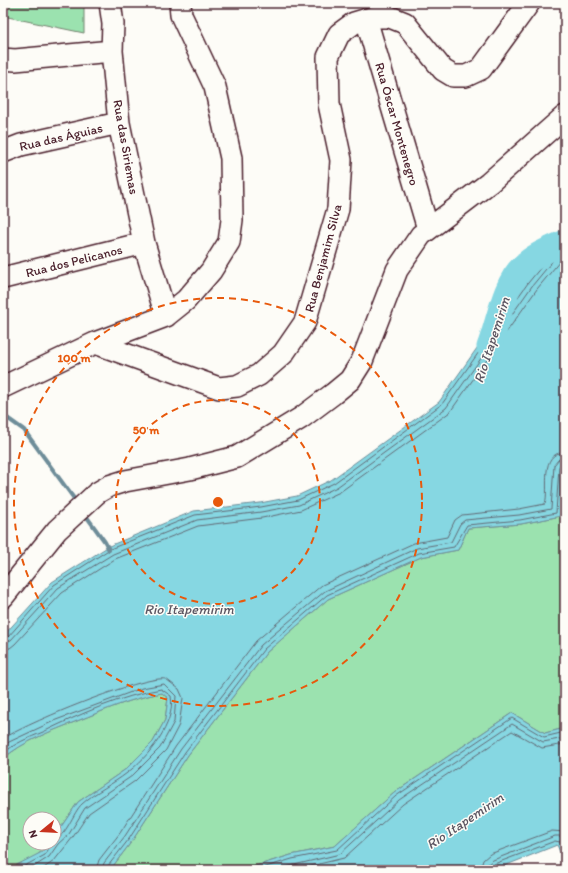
<svg xmlns="http://www.w3.org/2000/svg" width="568" height="873" font-family="Itim,sans-serif">
<style>
.green{fill:#9be2af;stroke:#72806d}
.water{fill:#86d7e2;stroke:#6e8d99}
.lines{fill:none;stroke-linecap:round;stroke-linejoin:round}
.shore{stroke:#626974;stroke-width:1}
.stream{stroke:#6e8d99;stroke-width:4}
.river{stroke:#86d7e2;stroke-width:25}
.minor-casing{stroke:#4a1f2b;stroke-width:24}
.minor{stroke:#fdfcf7;stroke-width:21}
.ring{fill:none;stroke:#e8590c;stroke-width:2;stroke-dasharray:7 5}
.labels{text-anchor:middle;dominant-baseline:central;stroke-width:3;stroke-linejoin:round;paint-order:stroke}
.street-label{font-size:13px;fill:#4a1f2b;stroke:#fdfcf7}
.water-label{font-size:14px;font-style:italic;fill:#5c5662;stroke:#fdfcf7}
.centre{fill:#e8590c;stroke:#fdfcf7;stroke-width:2}
.ring-label{font-size:12px;text-anchor:middle;font-weight:bold;fill:#e8590c;stroke:#fdfcf7;stroke-width:3;stroke-linejoin:round;paint-order:stroke}
</style>
<rect width="100%" height="100%" fill="#fdfcf7"/>
<filter id="ink" filterUnits="userSpaceOnUse"><feTurbulence type="fractalNoise" baseFrequency=".025" numOctaves="2"/><feDisplacementMap in="SourceGraphic" scale="8" xChannelSelector="R" yChannelSelector="G"/><feConvolveMatrix kernelMatrix="1 2 1 2 8 2 1 2 1" color-interpolation-filters="sRGB"/></filter>
<g filter="url(#ink)">
<path class="green" d="M 3,3 L 84,3 L 84,33 L 3,16 Z
M 565,457 L 565,728 L 545,733 L 512,713 L 394,793 L 335,846 L 291,855 L 243,870 L 110,870 L 132,841 L 188,755 L 267,652 L 328,599 L 421,557 L 458,550 L 468,528 L 521,524 L 561,516 L 561,479 Z
M 162,693 L 168,698 L 165,720 L 153,742 L 126,769 L 78,802 L 54,837 L 54,819 L 30,819 L 30,843 L 49,843 C 40,855 19,870 3,870 L 3,759 C 23,741 52,731 77,721 C 105,710 132,698 162,693 Z"/>
<path class="water" d="M 565,232 L 565,457 L 561,479 L 561,516 L 521,524 L 468,528 L 458,550 L 421,557 L 328,599 L 267,652 L 188,755 L 132,841 L 110,870 L 7,870 L 42,852 L 49,843 L 54,843 L 54,837 L 78,802 L 126,769 L 153,742 L 165,720 L 168,698 L 162,693 C 132,698 105,710 77,721 C 52,731 23,741 3,759 L 3,636 L 52,582 L 109,546 L 194,511 L 260,503 L 297,496 L 331,480 L 439,402 L 525,280 Z
M 512,713 L 545,733 L 565,728 L 565,850 L 560,852 L 557,845 L 494,870 L 243,870 L 291,855 L 335,846 L 394,793 Z"/>
<g class="lines">
<path class="shore" d="M 3,638 L 8,637 L 54,585 L 110,549 L 195,515 L 261,507 L 298,500 L 334,483 L 442,404 L 528,283 L 565,238
M 3,643 L 11,640 L 58,588 L 113,554 L 197,520 L 261,512 L 299,505 L 337,487 L 446,408 L 532,286 L 565,246
M 3,649 L 10,648 L 15,644 L 62,593 L 115,559 L 198,526 L 262,518 L 301,510 L 340,492 L 450,412 L 537,289 L 565,255
M 3,739 C 24,724 143,675 166,679 L 179,689 L 183,698 L 179,725 L 166,750 L 135,781 L 89,813 L 73,837 L 54,861 L 41,870
M 3,747 L 9,742 L 56,720 L 142,688 L 164,684 L 176,696 L 174,722 L 160,748 L 132,776 L 85,808 L 69,834 L 58,844 L 49,857 L 29,870
M 3,754 C 14,743 29,738 43,732 C 80,714 121,696 161,689 L 171,696 C 176,724 148,757 127,773 C 113,784 95,792 82,804 C 73,812 66,838 54,839
M 17,870 L 45,855 L 52,843
M 96,870 L 99,860 L 120,833 L 176,746 L 256,641 L 322,585 L 414,543 L 447,537 L 455,520 L 462,515 L 519,509 L 545,504 C 550,488 538,453 565,452
M 102,870 L 104,863 L 125,836 L 181,749 L 261,645 L 325,591 L 417,548 L 451,542 L 460,524 L 465,520 L 519,515 L 551,509 L 554,465 L 559,459 L 565,458
M 107,870 L 108,866 L 129,839 L 185,752 L 264,649 L 327,595 L 419,553 L 454,547 L 467,525 L 520,520 L 556,513 L 559,467 L 561,463 L 565,463
M 256,870 L 292,859 L 337,850 L 396,796 L 512,718 L 544,737 L 565,732
M 273,870 L 340,854 L 399,800 L 512,724 L 543,742 L 565,738
M 294,870 L 344,858 L 403,804 L 512,731 L 542,748 L 565,744
M 480,870 L 483,860 L 490,854 L 552,831 L 565,832
M 487,870 L 488,864 L 493,860 L 555,836 L 560,836 L 565,840
M 492,870 L 494,864 L 555,841 L 560,842 L 565,847"/>
<path class="stream" d="M 3,415 L 24,430 L 78,504
M 84,513 L 105,542 L 109,550"/>
<path class="river" d="M 489,347 C 498,324 504,284 522,267 C 534,255 550,249 565,242"/>
<g class="minor-casing">
<path id="minor" d="M 110,3 L 113,24 L 112,51 L 119,123 L 144,243 L 166,316
M 366,19 L 428,229
M 3,59 L 15,60 L 112,51
M 3,152 L 21,145 L 119,123
M 3,278 L 144,243
M 95,343 L 219,388 L 237,386 L 259,375 L 283,354 L 305,322 L 338,209 L 341,160 L 329,104 L 328,57 L 339,34 L 354,23 L 374,17 L 390,17 L 405,23 L 443,70 L 453,76 L 466,76 L 481,69 L 529,3
M 3,387 L 95,343 L 166,316 L 186,300 L 211,271 L 229,242 L 232,220 L 231,158 L 215,87 L 181,15 L 180,3
M 3,597 L 57,530 L 97,493 L 109,486 L 125,481 L 190,469 L 237,457 L 301,418 L 333,394 L 350,380 L 362,361 L 397,270 L 421,235 L 489,183 L 565,116"/>
</g>
<use href="#minor" class="minor"/>
</g>
</g>
<g class="ring">
<circle cx="218" cy="502" r="102"/>
<circle cx="218" cy="502" r="204"/>
</g>
<g class="labels">
<g class="street-label">
<text transform="translate(397 124) rotate(74)">Rua Óscar Montenegro</text>
<text transform="translate(61 137) rotate(-13)">Rua das Águias</text>
<text transform="translate(126 147) rotate(80)">Rua das Siriemas</text>
<text transform="translate(323 258) rotate(-75)">Rua Benjamim Silva</text>
<text transform="translate(74 261) rotate(-14)">Rua dos Pelicanos</text>
</g>
<g class="water-label">
<text transform="translate(492 340) rotate(-72)">Rio Itapemirim</text>
<text x="189" y="609">Rio Itapemirim</text>
<text transform="translate(465 821) rotate(-34)">Rio Itapemirim</text>
</g>
</g>
<circle cx="218" cy="502" r="6" class="centre"/>
<g class="ring-label">
<text x="74" y="362">100 m</text>
<text x="146" y="434">50 m</text>
</g>
<rect width="568" height="873" fill="none" stroke="#fdfcf7" stroke-width="16"/>
<rect x="8" y="8" width="552" height="857" fill="none" stroke="#4a1f2b" stroke-width="1.5" filter="url(#ink)"/>
<g transform="translate(42 831) rotate(252)"><circle r="19" fill="#fdfcf7" stroke="#b5a4a5"/>
<path d="M0-3L7 15L0 10L-7 15Z" fill="#c8321e"/>
<text y="-6" font-size="11" font-weight="bold" text-anchor="middle" fill="#4a1f2b">N</text>
</g>
</svg>
